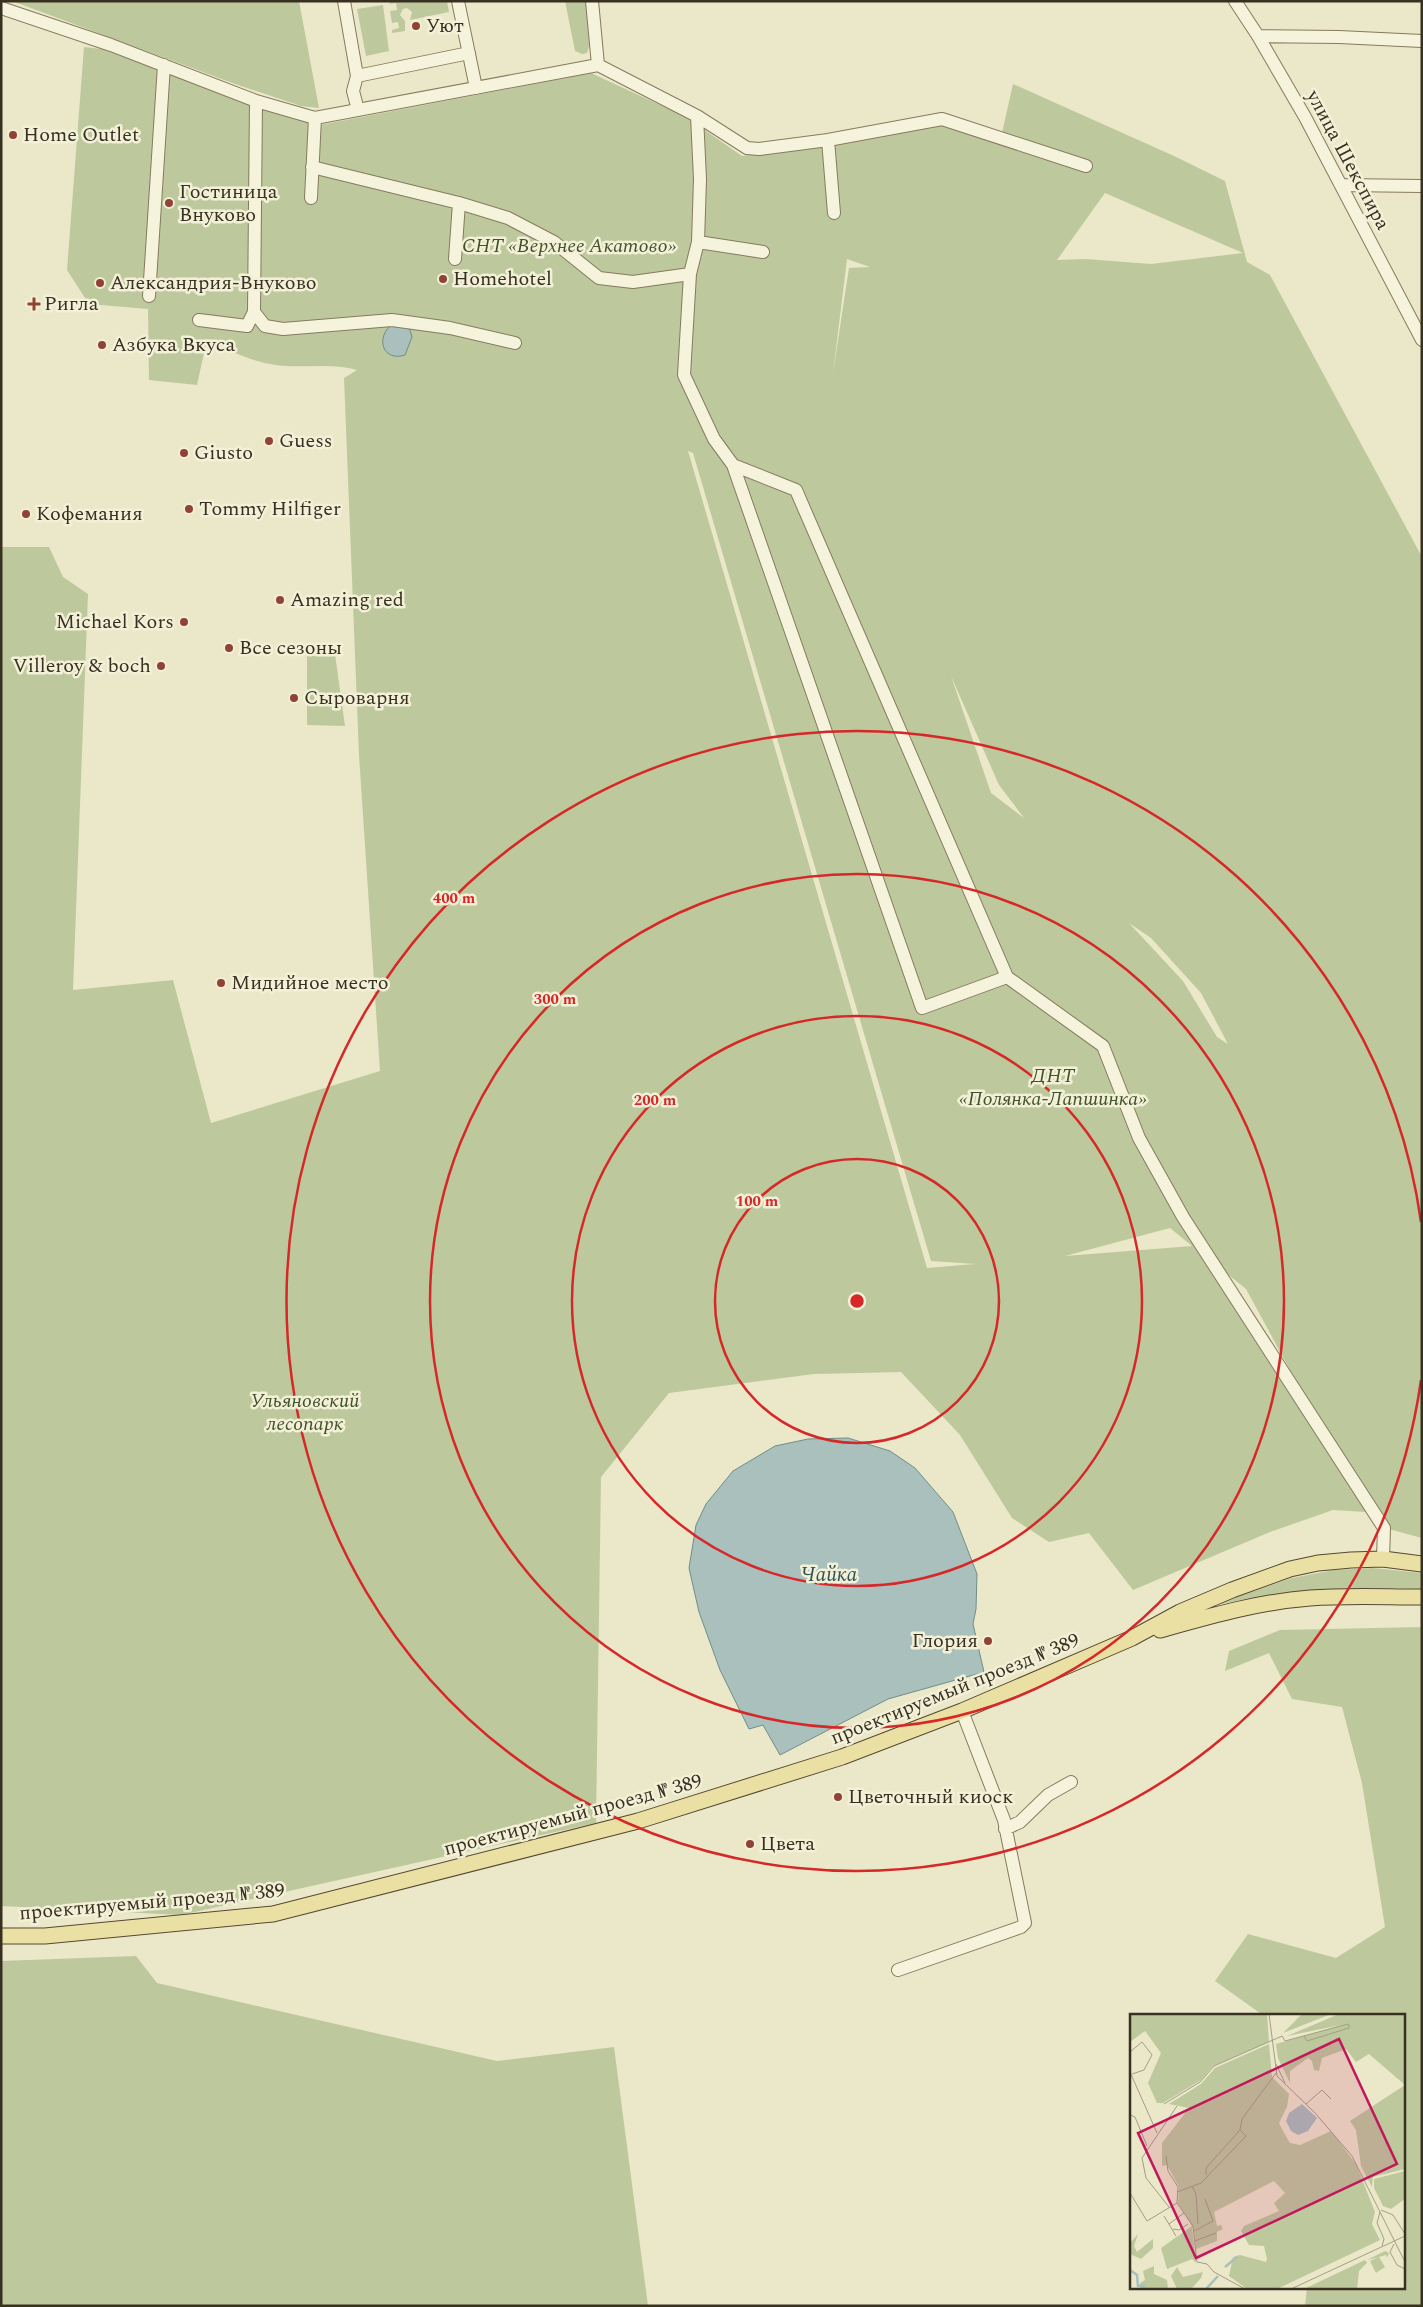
<svg xmlns="http://www.w3.org/2000/svg" width="1423" height="2307" font-family="Spectral,serif">
<style>
.green{fill:#bdc99d;fill-rule:evenodd}
.water{fill:#a9c0bd;stroke:#708e8b}
.lines{fill:none;stroke-linecap:round;stroke-linejoin:round}
.minor-casing{stroke:#867a5f;stroke-width:14}
.major-casing{stroke:#554832;stroke-width:17}
.minor{stroke:#f6f3dc;stroke-width:12}
.major{stroke:#ebe0a4;stroke-width:15}
.ring{fill:none;stroke:#d62828;stroke-width:2.5}
.poi-dot{fill:#904234;stroke:#f3f0d8;stroke-width:2}
.labels{text-anchor:middle;dominant-baseline:central;stroke-width:5;stroke-linejoin:round;paint-order:stroke}
.poi-label{font-size:20px;fill:#383021;stroke:#f3f0d8;text-anchor:start}
.street-label{font-size:20px;fill:#383021;stroke:#f3f0d8}
.park-label{font-size:20px;font-style:italic;fill:#415329;stroke:#f3f0d8}
.water-label{font-size:21px;font-style:italic;fill:#325356;stroke:#f3f0d8}
.inset-river{fill:none;stroke:#a9c0bd;stroke-width:2.5}
.inset-road{fill:none;stroke:#a39e86;stroke-width:1}
.view{fill:#c2185b;fill-opacity:0.15;stroke:#c2185b;stroke-width:2.5}
.inset-edge{fill:none;stroke:#383021;stroke-width:2.5}
.centre{fill:#d62828;stroke:#f3f0d8;stroke-width:2.5}
.ring-label{font-size:15px;text-anchor:middle;font-weight:bold;fill:#d62828;stroke:#f3f0d8;stroke-width:5;stroke-linejoin:round;paint-order:stroke}
</style>
<rect width="100%" height="100%" fill="#ebe7c9"/>
<path class="green" d="M 12,1 L 299,1 L 319,108 L 301,106 L 235,84 Z
M 389,1 L 447,1 L 449,12 L 410,20 L 412,12 L 407,8 L 403,9 L 400,15 L 405,21 L 405,31 L 392,33 L 392,30 L 399,28 L 398,22 L 392,23 L 390,11 L 397,10 L 396,3 L 390,4 Z
M 565,1 L 586,1 L 592,37 L 587,53 L 582,54 L 575,51 Z
M 383,5 L 389,51 L 366,56 L 357,9 Z
M 84,47 L 102,49 L 268,111 L 320,125 L 591,73 L 686,117 L 742,156 L 939,124 L 1000,142 L 1013,84 L 1174,156 L 1225,181 L 1247,262 L 1270,275 L 1422,557 L 1422,1538 L 1374,1525 L 1366,1512 L 1333,1510 L 1270,1532 L 1133,1590 L 1089,1533 L 1049,1542 L 1012,1518 L 960,1435 L 901,1372 L 814,1374 L 669,1393 L 601,1477 L 596,1823 L 181,1915 L 1,1906 L 1,547 L 49,547 L 63,577 L 88,594 L 73,990 L 173,980 L 211,1123 L 380,1071 L 359,755 L 344,378 L 357,370 C 330,362 302,369 276,365 C 251,362 229,350 207,339 L 197,385 L 149,380 L 148,309 L 89,304 L 67,270 ZM 1105,193 L 1243,253 L 1151,264 L 1086,259 L 1057,260 ZM 847,259 L 870,267 L 849,268 L 833,373 ZM 688,451 L 693,453 L 931,1261 L 975,1264 L 927,1268 ZM 951,676 L 999,785 L 1024,818 L 991,793 ZM 1129,923 L 1151,938 L 1201,993 L 1228,1044 L 1217,1037 L 1183,981 ZM 1170,1228 L 1192,1246 L 1065,1256 ZM 1203,1254 L 1246,1289 L 1315,1416 Z
M 335,654 L 345,726 L 307,725 L 307,656 Z
M 1373,1568 L 1422,1573 L 1422,1589 C 1349,1586 1278,1591 1207,1607 L 1292,1578 L 1334,1570 Z
M 1422,1627 L 1422,2306 L 1305,2306 L 1307,2288 L 1404,2288 L 1404,2016 L 1264,2016 L 1215,1981 L 1248,1934 L 1336,1958 L 1385,1927 L 1362,1783 L 1342,1707 L 1292,1699 L 1269,1653 L 1225,1671 L 1229,1651 L 1280,1630 Z
M 136,1956 L 157,1983 L 497,2061 L 614,2047 L 648,2306 L 1,2306 L 1,1961 Z"/>
<path class="water" d="M 390,326 L 409,327 L 412,337 L 405,355 C 383,362 376,339 390,326 Z
M 848,1438 L 890,1451 L 915,1468 L 953,1512 L 977,1574 L 976,1609 L 973,1624 L 984,1672 L 888,1699 L 780,1755 L 763,1725 L 749,1729 L 720,1670 L 699,1612 L 689,1568 L 696,1525 L 706,1504 L 733,1471 L 775,1446 L 808,1439 Z"/>
<g class="lines">
<g class="minor-casing">
<path id="minor" d="M 344,1 L 357,76
M 458,1 L 476,88
M 1235,1 L 1258,36 L 1305,117 L 1422,340
M 1,8 L 111,45 L 256,101 L 315,118 L 598,65 L 592,1
M 1258,36 L 1339,37 L 1422,41
M 598,65 L 697,116 L 747,148 L 759,149 L 828,140 L 942,119 L 1086,166
M 256,101 L 254,312 L 265,326 L 283,329 L 392,320 L 450,328 L 515,343
M 358,110 L 353,91 L 357,76 L 469,53
M 697,116 L 700,179 L 698,242 L 690,274 L 684,375 L 714,439 L 733,465 L 922,1008 L 1007,977
M 828,140 L 834,213
M 312,167 L 459,203 L 508,218 L 554,242 L 599,278 L 633,282 L 690,274
M 1342,185 L 1422,186
M 311,198 L 315,118
M 698,242 L 763,252
M 455,259 L 459,203
M 149,296 L 164,65
M 199,320 L 247,326 L 254,312
M 733,465 L 796,490 L 1007,977 L 1103,1046 L 1139,1138 L 1183,1217 L 1384,1528 L 1383,1559
M 1005,1829 L 1020,1822 L 1048,1795 L 1071,1782
M 898,1970 L 1021,1927 L 1025,1923 L 1004,1820 L 962,1711"/>
</g>
<g class="major-casing">
<path id="major" d="M 1160,1630 C 1210,1616 1258,1602 1310,1598 C 1347,1595 1385,1597 1422,1597
M 1,1936 L 45,1936 L 273,1914 L 638,1821 L 842,1757 L 962,1711 L 1132,1638 L 1180,1612 L 1232,1590 L 1290,1569 L 1318,1563 L 1351,1560 L 1383,1559 L 1422,1564"/>
</g>
<use href="#minor" class="minor"/>
<use href="#major" class="major"/>
</g>
<g class="ring">
<circle cx="857" cy="1301" r="142"/>
<circle cx="857" cy="1301" r="285"/>
<circle cx="857" cy="1301" r="427"/>
<path d="M1421 1380A570 570 0 1 1 1421 1222"/>
</g>
<g class="poi-dot">
<circle cx="416" cy="26" r="5"/>
<circle cx="13" cy="135" r="5"/>
<circle cx="169" cy="203" r="5"/>
<circle cx="443" cy="279" r="5"/>
<circle cx="100" cy="283" r="5"/>
<path d="M31.5 296.5h5v5h5v5h-5v5h-5v-5h-5v-5h5z"/>
<circle cx="102" cy="345" r="5"/>
<circle cx="269" cy="441" r="5"/>
<circle cx="184" cy="453" r="5"/>
<circle cx="189" cy="509" r="5"/>
<circle cx="26" cy="514" r="5"/>
<circle cx="280" cy="600" r="5"/>
<circle cx="184" cy="622" r="5"/>
<circle cx="229" cy="648" r="5"/>
<circle cx="161" cy="666" r="5"/>
<circle cx="294" cy="698" r="5"/>
<circle cx="221" cy="983" r="5"/>
<circle cx="988" cy="1641" r="5"/>
<circle cx="838" cy="1797" r="5"/>
<circle cx="750" cy="1844" r="5"/>
</g>
<g class="labels">
<g class="poi-label">
<text x="426" y="26">Уют</text>
<text x="23" y="135">Home Outlet</text>
<text x="179" y="192">Гостиница<tspan x="179" dy="23">Внуково</tspan></text>
<text x="453" y="279">Homehotel</text>
<text x="110" y="283">Александрия-Внуково</text>
<text x="44" y="304">Ригла</text>
<text x="112" y="345">Азбука Вкуса</text>
<text x="279" y="441">Guess</text>
<text x="194" y="453">Giusto</text>
<text x="199" y="509">Tommy Hilfiger</text>
<text x="36" y="514">Кофемания</text>
<text x="290" y="600">Amazing red</text>
<text x="174" y="622" text-anchor="end">Michael Kors</text>
<text x="239" y="648">Все сезоны</text>
<text x="151" y="666" text-anchor="end">Villeroy &amp; boch</text>
<text x="304" y="698">Сыроварня</text>
<text x="231" y="983">Мидийное место</text>
<text x="978" y="1641" text-anchor="end">Глория</text>
<text x="848" y="1797">Цветочный киоск</text>
<text x="760" y="1844">Цвета</text>
</g>
<g class="street-label">
<text transform="translate(1348 160) rotate(62)">улица Шекспира</text>
<text transform="translate(955 1689) rotate(-22)">проектируемый проезд № 389</text>
<text transform="translate(573 1815) rotate(-15)">проектируемый проезд № 389</text>
<text transform="translate(152 1902) rotate(-5)">проектируемый проезд № 389</text>
</g>
<g class="park-label">
<text x="569" y="246">СНТ «Верхнее Акатово»</text>
<text x="1053" y="1076">ДНТ<tspan x="1053" dy="23">«Полянка-Лапшинка»</tspan></text>
<text x="305" y="1401">Ульяновский<tspan x="305" dy="23">лесопарк</tspan></text>
</g>
<g class="water-label">
<text x="829" y="1575">Чайка</text>
</g>
</g>
<g transform="translate(1130 2014)">
<rect width="275" height="275" fill="#ebe7c9"/>
<path d="M 0,0 L 137,0 L 139,28 L 83,52 L 71,66 L 33,89 L 27,89 L 18,69 L 31,39 L 15,17 L 0,28 ZM 172,0 L 201,0 L 153,19 ZM 209,0 L 275,0 L 275,155 L 243,163 L 242,173 L 231,152 L 226,116 L 220,107 L 275,71 L 239,40 L 226,48 L 216,35 L 192,44 L 189,57 L 184,56 L 182,47 L 178,44 L 160,57 L 160,69 L 148,44 L 146,30 L 211,11 L 157,22 ZM 139,30 L 142,63 L 159,80 L 157,93 L 149,109 L 153,117 L 160,129 L 170,131 L 201,117 L 226,150 L 245,198 L 242,210 L 250,226 L 147,275 L 117,275 L 99,262 L 103,243 L 110,241 L 136,248 L 137,245 L 134,232 L 119,231 L 111,217 L 114,212 L 149,197 L 144,189 L 155,179 L 144,167 L 84,198 L 87,212 L 91,211 L 93,215 L 87,218 L 87,227 L 66,235 L 64,216 L 48,189 L 49,173 L 37,151 L 32,152 L 32,129 L 59,94 L 39,90 L 71,70 L 85,54 ZM 275,157 L 275,185 L 261,195 L 253,192 L 244,174 L 244,165 ZM 62,212 L 66,249 L 62,245 L 37,255 L 31,234 ZM 8,220 L 4,232 L 7,238 L 23,225 L 23,234 L 11,245 L 0,240 L 0,229 ZM 255,237 L 259,239 L 257,244 L 256,241 L 249,243 L 255,253 L 246,259 L 240,247 L 247,244 L 237,246 ZM 235,246 L 237,249 L 229,257 L 227,275 L 174,275 ZM 24,252 L 24,260 L 37,266 L 38,275 L 11,275 L 10,269 L 15,266 L 13,257 ZM 47,253 L 53,263 L 73,258 L 71,264 L 61,275 L 47,275 L 41,262 Z" fill="#bdc99d"/>
<path d="M 172,90 L 187,104 L 178,117 L 168,121 L 161,117 L 156,107 L 159,99 Z" fill="#a9c0bd"/>
<path class="inset-river" d="M 95,253 L 107,243M 0,256 L 7,261 L 8,272 L 14,271 L 11,275M 76,275 L 88,262"/>
<path class="inset-road" d="M 139,0 L 147,62 L 185,99 L 222,142 L 275,248M 0,38 L 12,28 L 22,41 L 14,56 L 2,60M 146,50 L 155,69M 0,58 L 27,119M 34,90 L 70,68 L 84,52 L 152,22 L 155,27 L 218,10 L 219,11 L 219,14 L 177,27 L 174,22M 176,90 L 192,76 L 201,85M 0,101 L 5,103 L 17,132M 36,142 L 38,157 L 48,173 L 47,189M 76,161 L 76,154 L 110,116 L 112,105 L 146,59M 62,172 L 66,180 L 68,210M 47,178 L 71,169 L 116,122 L 110,116M 0,179 L 17,207 L 47,189 L 63,212 L 67,248 L 77,250 L 84,258 L 115,275M 39,193 L 16,164 L 12,144 L 47,92M 251,196 L 263,201 L 275,220M 250,198 L 247,209 L 254,225 L 252,232M 34,202 L 46,222M 39,210 L 54,199M 43,215 L 49,216 L 58,210M 64,217 L 83,207 L 75,185M 65,227 L 86,219M 264,230 L 260,238 L 267,251 L 275,255M 161,275 L 275,222"/>
<path class="view" d="M 209,25 L 267,150 L 66,244 L 8,119 Z"/>
<rect width="275" height="275" class="inset-edge"/>
</g>
<circle cx="857" cy="1301" r="8" class="centre"/>
<g class="ring-label">
<text x="454" y="903">400 m</text>
<text x="555" y="1004">300 m</text>
<text x="655" y="1105">200 m</text>
<text x="757" y="1206">100 m</text>
</g>
<rect width="1423" height="2307" fill="none" stroke="#383021" stroke-width="5"/>
</svg>
